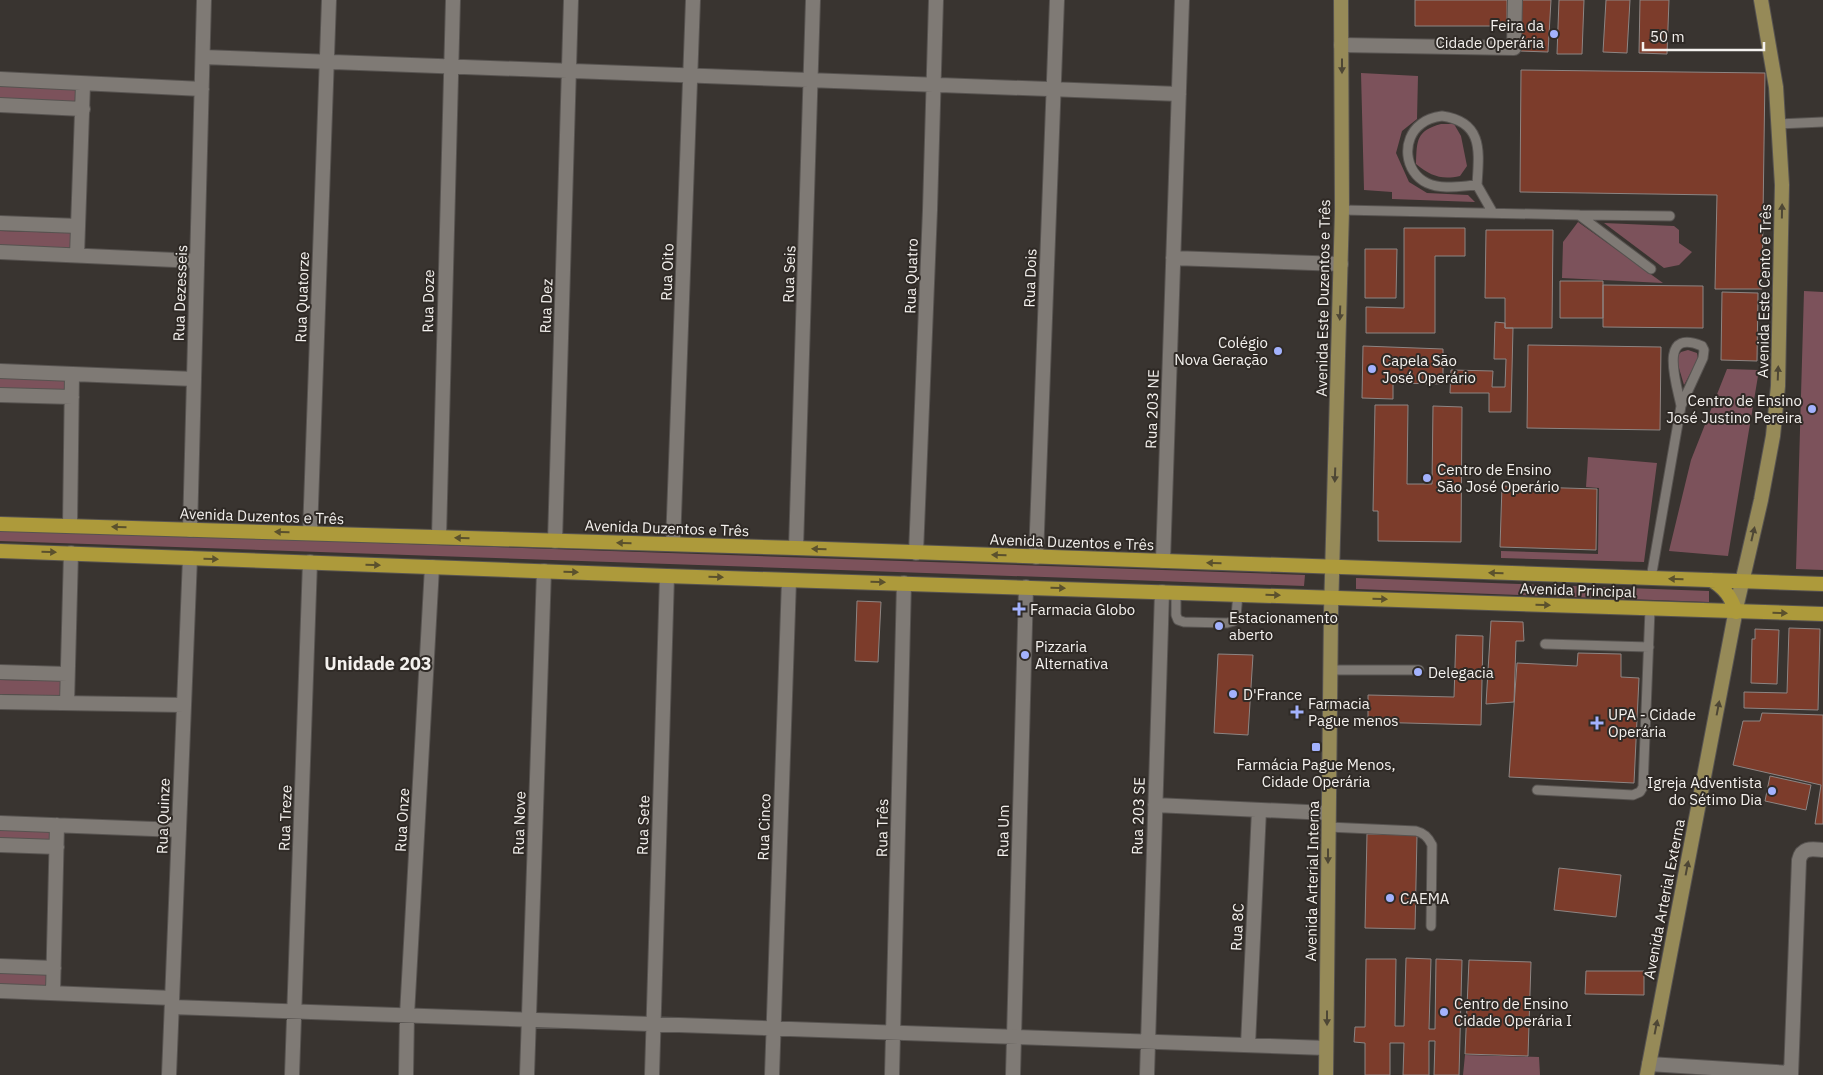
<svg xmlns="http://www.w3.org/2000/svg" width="1823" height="1075" font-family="'IBM Plex Sans',sans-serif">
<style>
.green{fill:#7c525b}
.building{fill:#7c3c2b;stroke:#8d8583}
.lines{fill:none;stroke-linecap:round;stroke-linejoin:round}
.service-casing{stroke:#575350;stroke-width:11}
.pedestrian-casing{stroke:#575350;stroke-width:16}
.minor-casing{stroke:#575350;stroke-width:16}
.secondary-casing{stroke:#575350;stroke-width:16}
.primary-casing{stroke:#575350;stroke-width:16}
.service{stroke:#7f7a75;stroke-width:9}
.pedestrian{stroke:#7f7a75;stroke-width:14}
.minor{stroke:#7f7a75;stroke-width:14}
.secondary{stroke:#968a58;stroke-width:14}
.primary{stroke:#ad9a3b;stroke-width:14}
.oneway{fill:#4e4735}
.oneway2{fill:#5b512d}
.poi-dot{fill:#a3b2fd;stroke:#2f2a26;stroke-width:2}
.labels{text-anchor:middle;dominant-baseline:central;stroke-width:4;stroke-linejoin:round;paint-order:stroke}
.poi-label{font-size:15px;fill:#f4f1ee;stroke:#2f2a26;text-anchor:start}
.street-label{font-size:15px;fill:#f4f1ee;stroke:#2f2a26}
.quarter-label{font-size:18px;font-weight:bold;fill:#f4f1ee;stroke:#2f2a26}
</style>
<rect width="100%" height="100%" fill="#393430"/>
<path class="green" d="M 1361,73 L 1418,76 L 1417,119 L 1402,131 L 1396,153 L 1409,182 L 1427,193 L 1468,195 L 1475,202 L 1392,199 L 1392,192 L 1364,190 Z
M 0,83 L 75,88 L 75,105 L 0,101 Z
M 1441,124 L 1454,124 L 1461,136 L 1467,166 L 1460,176 C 1441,180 1431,176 1416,164 C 1417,140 1416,131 1441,124 Z
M 1578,222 L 1663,283 L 1562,278 L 1563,242 Z
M 1604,223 L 1674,226 L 1679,230 L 1679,243 L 1692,252 L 1679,265 L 1664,268 Z
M 0,231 L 73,233 L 73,250 L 0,247 Z
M 1804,291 L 1823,292 L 1823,570 L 1796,569 Z
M 1688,350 L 1697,353 L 1698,359 L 1684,385 L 1676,358 L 1681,352 Z
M 1727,369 L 1759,370 L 1728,556 L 1669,551 L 1691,460 Z
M 0,375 L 69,377 L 69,395 L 0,392 Z
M 1588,457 L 1657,463 L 1644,562 L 1501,558 L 1501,551 L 1598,554 L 1599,488 L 1586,487 Z
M 0,530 L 1305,575 L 1304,586 L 0,541 Z
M 1356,578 L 1709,591 L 1709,602 L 1356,589 Z
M 0,680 L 61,681 L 61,696 L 0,694 Z
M 0,828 L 54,830 L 54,843 L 0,842 Z
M 0,971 L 48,973 L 48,986 L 0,984 Z
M 1465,1055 L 1539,1057 L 1540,1075 L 1463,1075 Z"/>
<path class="building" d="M 1415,0 L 1507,0 L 1507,26 L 1415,26 Z
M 1522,0 L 1551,0 L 1548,52 L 1519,51 Z
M 1559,0 L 1584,0 L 1582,54 L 1557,54 Z
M 1606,0 L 1630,0 L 1627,53 L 1603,52 Z
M 1640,0 L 1669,0 L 1667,54 L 1639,53 Z
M 1521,70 L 1765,73 L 1762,289 L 1715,289 L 1717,195 L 1520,192 Z
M 1404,228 L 1465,228 L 1465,256 L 1435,256 L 1435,333 L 1366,333 L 1366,307 L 1404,308 Z
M 1486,230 L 1553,230 L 1552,328 L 1505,328 L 1505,298 L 1485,298 Z
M 1365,249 L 1397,249 L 1396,298 L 1365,298 Z
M 1560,281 L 1603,281 L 1603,318 L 1560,318 Z
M 1603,285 L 1703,286 L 1703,328 L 1603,327 Z
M 1722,292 L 1758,293 L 1757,361 L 1721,360 Z
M 1495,322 L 1505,323 L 1505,328 L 1513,328 L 1511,412 L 1489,412 L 1489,393 L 1450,393 L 1451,370 L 1493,371 L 1492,387 L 1505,387 L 1506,359 L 1494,359 Z
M 1528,345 L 1661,347 L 1660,430 L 1527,428 Z
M 1363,346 L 1443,349 L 1443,384 L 1393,383 L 1393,399 L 1362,398 Z
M 1375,405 L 1408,405 L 1407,484 L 1432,484 L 1433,406 L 1462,407 L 1461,542 L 1378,541 L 1378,511 L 1373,511 Z
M 1502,486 L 1597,489 L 1596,550 L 1500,547 Z
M 857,601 L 881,602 L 878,662 L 855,661 Z
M 1491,621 L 1523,622 L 1524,641 L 1516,641 L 1514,702 L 1486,704 Z
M 1789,628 L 1820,629 L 1818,710 L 1744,708 L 1744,692 L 1787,693 Z
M 1755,629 L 1779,630 L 1777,684 L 1751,683 L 1752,639 L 1755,639 Z
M 1456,635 L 1483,636 L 1481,725 L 1368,722 L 1368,695 L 1454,697 Z
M 1578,653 L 1621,654 L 1621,677 L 1639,678 L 1634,783 L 1509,777 L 1517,663 L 1577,666 Z
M 1218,654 L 1253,655 L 1248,735 L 1214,733 Z
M 1762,713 L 1823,715 L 1823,824 L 1815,824 L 1821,785 L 1733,765 L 1743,721 L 1760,721 Z
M 1770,776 L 1811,785 L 1806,810 L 1765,801 Z
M 1367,834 L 1417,835 L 1415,929 L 1365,928 Z
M 1559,868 L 1621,875 L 1616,917 L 1554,910 Z
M 1406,958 L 1431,959 L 1429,1029 L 1435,1029 L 1436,959 L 1462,960 L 1459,1075 L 1434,1075 L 1435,1041 L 1429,1041 L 1429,1075 L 1403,1075 L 1404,1043 L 1390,1043 L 1390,1075 L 1365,1075 L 1365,1043 L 1354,1042 L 1355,1027 L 1365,1027 L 1366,959 L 1396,959 L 1395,1026 L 1404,1026 Z
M 1469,960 L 1531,962 L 1528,1056 L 1465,1054 Z
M 1586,971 L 1644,971 L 1644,995 L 1585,994 Z"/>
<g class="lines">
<g class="service-casing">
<path id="service" d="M 1442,116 C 1484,122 1479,152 1477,185 C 1461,186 1442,190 1427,183 C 1404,172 1401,139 1421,124 C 1427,119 1434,117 1442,116 Z
M 1778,124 L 1823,122
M 1477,185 L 1493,213
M 1342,210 L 1579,215
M 1651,269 L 1579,215 L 1670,216
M 1651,578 L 1681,406 L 1703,358 L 1704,350 L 1702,346 C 1657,327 1677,385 1681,406
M 1176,592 L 1176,615 L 1178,620 L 1184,622 L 1227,623 L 1234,621 L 1236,616 L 1238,594
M 1545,644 L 1649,647
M 1330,670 L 1419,670
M 1537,790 L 1633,795 L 1640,792 L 1643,787 L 1650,609
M 1328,827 L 1416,831 C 1424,833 1428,837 1432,845 L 1431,926"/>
</g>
<g class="pedestrian-casing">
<path id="pedestrian" d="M 1341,45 L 1514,48 L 1515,0"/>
</g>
<g class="minor-casing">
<path id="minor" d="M 203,57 L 1179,94
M 0,79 L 202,89
M 0,105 L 83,109
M 0,223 L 78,226
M 0,252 L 197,261
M 77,255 L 83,84
M 1173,258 L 1341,264
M 0,371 L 194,379
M 0,395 L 72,397
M 70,526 L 72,374
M 190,530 L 204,0
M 310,533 L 329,0
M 439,537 L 453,0
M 555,541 L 571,0
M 673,544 L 693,0
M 796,548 L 813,0
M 916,553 L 930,210 L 936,0
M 1036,557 L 1057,0
M 1163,561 L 1182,0
M 0,672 L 67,674
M 0,702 L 184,705
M 67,703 L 71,553
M 1155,805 L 1328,813
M 0,823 L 179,830
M 0,845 L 57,847
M 0,966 L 54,968
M 0,991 L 172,998
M 53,992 L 57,825
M 172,1007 L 1326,1048
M 1248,1045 L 1259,810
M 1649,1064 L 1791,1073
M 169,1075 L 190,558
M 292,1075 L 310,562
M 406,1075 L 407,1015 L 432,567
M 527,1075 L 544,571
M 652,1075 L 667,576
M 772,1075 L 789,580
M 892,1075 L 904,583
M 1013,1075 L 1026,587
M 1147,1075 L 1162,592
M 1791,1075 L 1799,860 C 1802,847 1812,849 1823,850"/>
</g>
<g class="secondary-casing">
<path id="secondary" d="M 1326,1075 L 1331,612 L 1342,210 L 1341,0
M 1647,1075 L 1737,604 L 1761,500 L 1773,436 L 1778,386 L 1782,185 L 1776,87 L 1761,0"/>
</g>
<g class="primary-casing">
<path id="primary" d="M 0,524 L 796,548 L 1823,584
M 0,551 L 667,576 L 1823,614
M 1711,580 C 1725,588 1731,597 1736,612"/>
</g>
<use href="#service" class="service"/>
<use href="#pedestrian" class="pedestrian"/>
<use href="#minor" class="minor"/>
<use href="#secondary" class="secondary"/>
<use href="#primary" class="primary"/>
</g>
<defs><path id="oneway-solid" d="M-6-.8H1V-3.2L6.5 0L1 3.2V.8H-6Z" transform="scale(1.25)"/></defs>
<g class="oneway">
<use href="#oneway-solid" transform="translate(1342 66) rotate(90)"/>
<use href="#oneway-solid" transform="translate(1782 211) rotate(-89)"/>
<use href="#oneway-solid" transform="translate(1340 313) rotate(92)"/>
<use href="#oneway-solid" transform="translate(1778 373) rotate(-88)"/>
<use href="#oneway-solid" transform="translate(1335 475) rotate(92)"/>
<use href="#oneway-solid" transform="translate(1753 534) rotate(-77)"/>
<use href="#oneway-solid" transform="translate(1718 708) rotate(-79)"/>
<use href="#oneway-solid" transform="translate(1328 856) rotate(90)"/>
<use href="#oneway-solid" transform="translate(1687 868) rotate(-79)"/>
<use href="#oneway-solid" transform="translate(1327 1018) rotate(90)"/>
<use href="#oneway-solid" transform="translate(1656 1027) rotate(-79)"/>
</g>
<g class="oneway2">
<use href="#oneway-solid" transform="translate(119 527) rotate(-178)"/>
<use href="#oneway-solid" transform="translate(282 532) rotate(-178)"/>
<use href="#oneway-solid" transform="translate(462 538) rotate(-178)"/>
<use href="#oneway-solid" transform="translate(624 543) rotate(-178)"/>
<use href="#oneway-solid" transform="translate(819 549) rotate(-178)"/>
<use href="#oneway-solid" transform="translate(49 552) rotate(2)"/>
<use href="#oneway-solid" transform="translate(999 555) rotate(-178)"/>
<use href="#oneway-solid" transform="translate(211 559) rotate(2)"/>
<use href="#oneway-solid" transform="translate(1214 563) rotate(-178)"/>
<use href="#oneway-solid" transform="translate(373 565) rotate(2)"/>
<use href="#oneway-solid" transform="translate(571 572) rotate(2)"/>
<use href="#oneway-solid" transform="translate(1496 573) rotate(-178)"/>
<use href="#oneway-solid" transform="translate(716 577) rotate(2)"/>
<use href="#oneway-solid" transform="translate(1676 579) rotate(-178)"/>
<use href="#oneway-solid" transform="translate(878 582) rotate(1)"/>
<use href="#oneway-solid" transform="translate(1058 588) rotate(2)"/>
<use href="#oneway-solid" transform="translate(1273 595) rotate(2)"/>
<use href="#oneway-solid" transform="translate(1380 599) rotate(2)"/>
<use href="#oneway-solid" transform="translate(1543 605) rotate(2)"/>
<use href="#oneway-solid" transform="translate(1780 613) rotate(2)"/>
</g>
<g class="poi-dot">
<circle cx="1554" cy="34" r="5"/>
<circle cx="1278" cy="351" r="5"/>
<circle cx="1372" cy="369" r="5"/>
<circle cx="1812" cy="409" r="5"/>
<circle cx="1427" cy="478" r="5"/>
<path d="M1016.5 601.5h5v5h5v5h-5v5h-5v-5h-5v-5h5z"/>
<circle cx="1219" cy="626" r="5"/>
<circle cx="1025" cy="655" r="5"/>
<circle cx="1418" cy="672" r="5"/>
<circle cx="1233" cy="694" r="5"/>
<path d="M1294.5 704.5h5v5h5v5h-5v5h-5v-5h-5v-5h5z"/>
<path d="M1594.5 715.5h5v5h5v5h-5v5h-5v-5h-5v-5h5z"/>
<rect x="1311" y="742" width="10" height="10" rx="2.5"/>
<circle cx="1772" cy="791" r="5"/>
<circle cx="1390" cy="898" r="5"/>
<circle cx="1444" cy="1012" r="5"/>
</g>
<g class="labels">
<g class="poi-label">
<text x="1544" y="25" text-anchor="end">Feira da<tspan x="1544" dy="17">Cidade Operária</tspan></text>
<text x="1268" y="342" text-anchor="end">Colégio<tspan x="1268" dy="17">Nova Geração</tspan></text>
<text x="1382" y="360">Capela São<tspan x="1382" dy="17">José Operário</tspan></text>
<text x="1802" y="400" text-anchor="end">Centro de Ensino<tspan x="1802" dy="17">José Justino Pereira</tspan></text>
<text x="1437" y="469">Centro de Ensino<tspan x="1437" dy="17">São José Operário</tspan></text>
<text x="1030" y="609">Farmacia Globo</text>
<text x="1229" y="617">Estacionamento<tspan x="1229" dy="17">aberto</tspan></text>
<text x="1035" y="646">Pizzaria<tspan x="1035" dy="17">Alternativa</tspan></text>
<text x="1428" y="672">Delegacia</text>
<text x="1243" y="694">D'France</text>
<text x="1308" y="703">Farmacia<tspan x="1308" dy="17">Pague menos</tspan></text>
<text x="1608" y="714">UPA - Cidade<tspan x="1608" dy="17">Operária</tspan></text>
<text x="1316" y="764" text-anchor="middle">Farmácia Pague Menos,<tspan x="1316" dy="17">Cidade Operária</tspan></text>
<text x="1762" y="782" text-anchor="end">Igreja Adventista<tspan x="1762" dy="17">do Sétimo Dia</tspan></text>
<text x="1400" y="898">CAEMA</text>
<text x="1454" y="1003">Centro de Ensino<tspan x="1454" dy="17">Cidade Operária I</tspan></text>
</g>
<g class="street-label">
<text transform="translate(667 272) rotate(-88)">Rua Oito</text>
<text transform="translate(789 274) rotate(-88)">Rua Seis</text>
<text transform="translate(911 276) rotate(-88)">Rua Quatro</text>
<text transform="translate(1030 278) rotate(-88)">Rua Dois</text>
<text transform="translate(1764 291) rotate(-89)">Avenida Este Cento e Três</text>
<text transform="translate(180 293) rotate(-88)">Rua Dezesseis</text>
<text transform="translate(302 297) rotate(-88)">Rua Quatorze</text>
<text transform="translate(1323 298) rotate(-89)">Avenida Este Duzentos e Três</text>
<text transform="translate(428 301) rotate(-89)">Rua Doze</text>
<text transform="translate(546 306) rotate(-88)">Rua Dez</text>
<text transform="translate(1152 409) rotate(-88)">Rua 203 NE</text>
<text transform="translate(262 516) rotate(2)">Avenida Duzentos e Três</text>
<text transform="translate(667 528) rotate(2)">Avenida Duzentos e Três</text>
<text transform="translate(1072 542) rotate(2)">Avenida Duzentos e Três</text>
<text transform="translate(1578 590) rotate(2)">Avenida Principal</text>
<text transform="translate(163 816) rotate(-88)">Rua Quinze</text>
<text transform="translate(1138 816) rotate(-88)">Rua 203 SE</text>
<text transform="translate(285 818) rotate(-88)">Rua Treze</text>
<text transform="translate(402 820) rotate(-87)">Rua Onze</text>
<text transform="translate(519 823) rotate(-88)">Rua Nove</text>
<text transform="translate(643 825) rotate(-88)">Rua Sete</text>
<text transform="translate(764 827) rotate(-88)">Rua Cinco</text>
<text transform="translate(882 828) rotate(-89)">Rua Três</text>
<text transform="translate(1003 831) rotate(-89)">Rua Um</text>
<text transform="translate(1312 881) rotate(-89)">Avenida Arterial Interna</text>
<text transform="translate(1664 899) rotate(-79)">Avenida Arterial Externa</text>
<text transform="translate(1237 927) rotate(-87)">Rua 8C</text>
</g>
<g class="quarter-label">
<text x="378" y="663">Unidade 203</text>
</g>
</g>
<path d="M1643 42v8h121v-8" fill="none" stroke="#f4f1ee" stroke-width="2.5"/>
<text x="1650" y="42" font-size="15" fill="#f4f1ee" stroke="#2f2a26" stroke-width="4" paint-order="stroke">50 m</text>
</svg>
